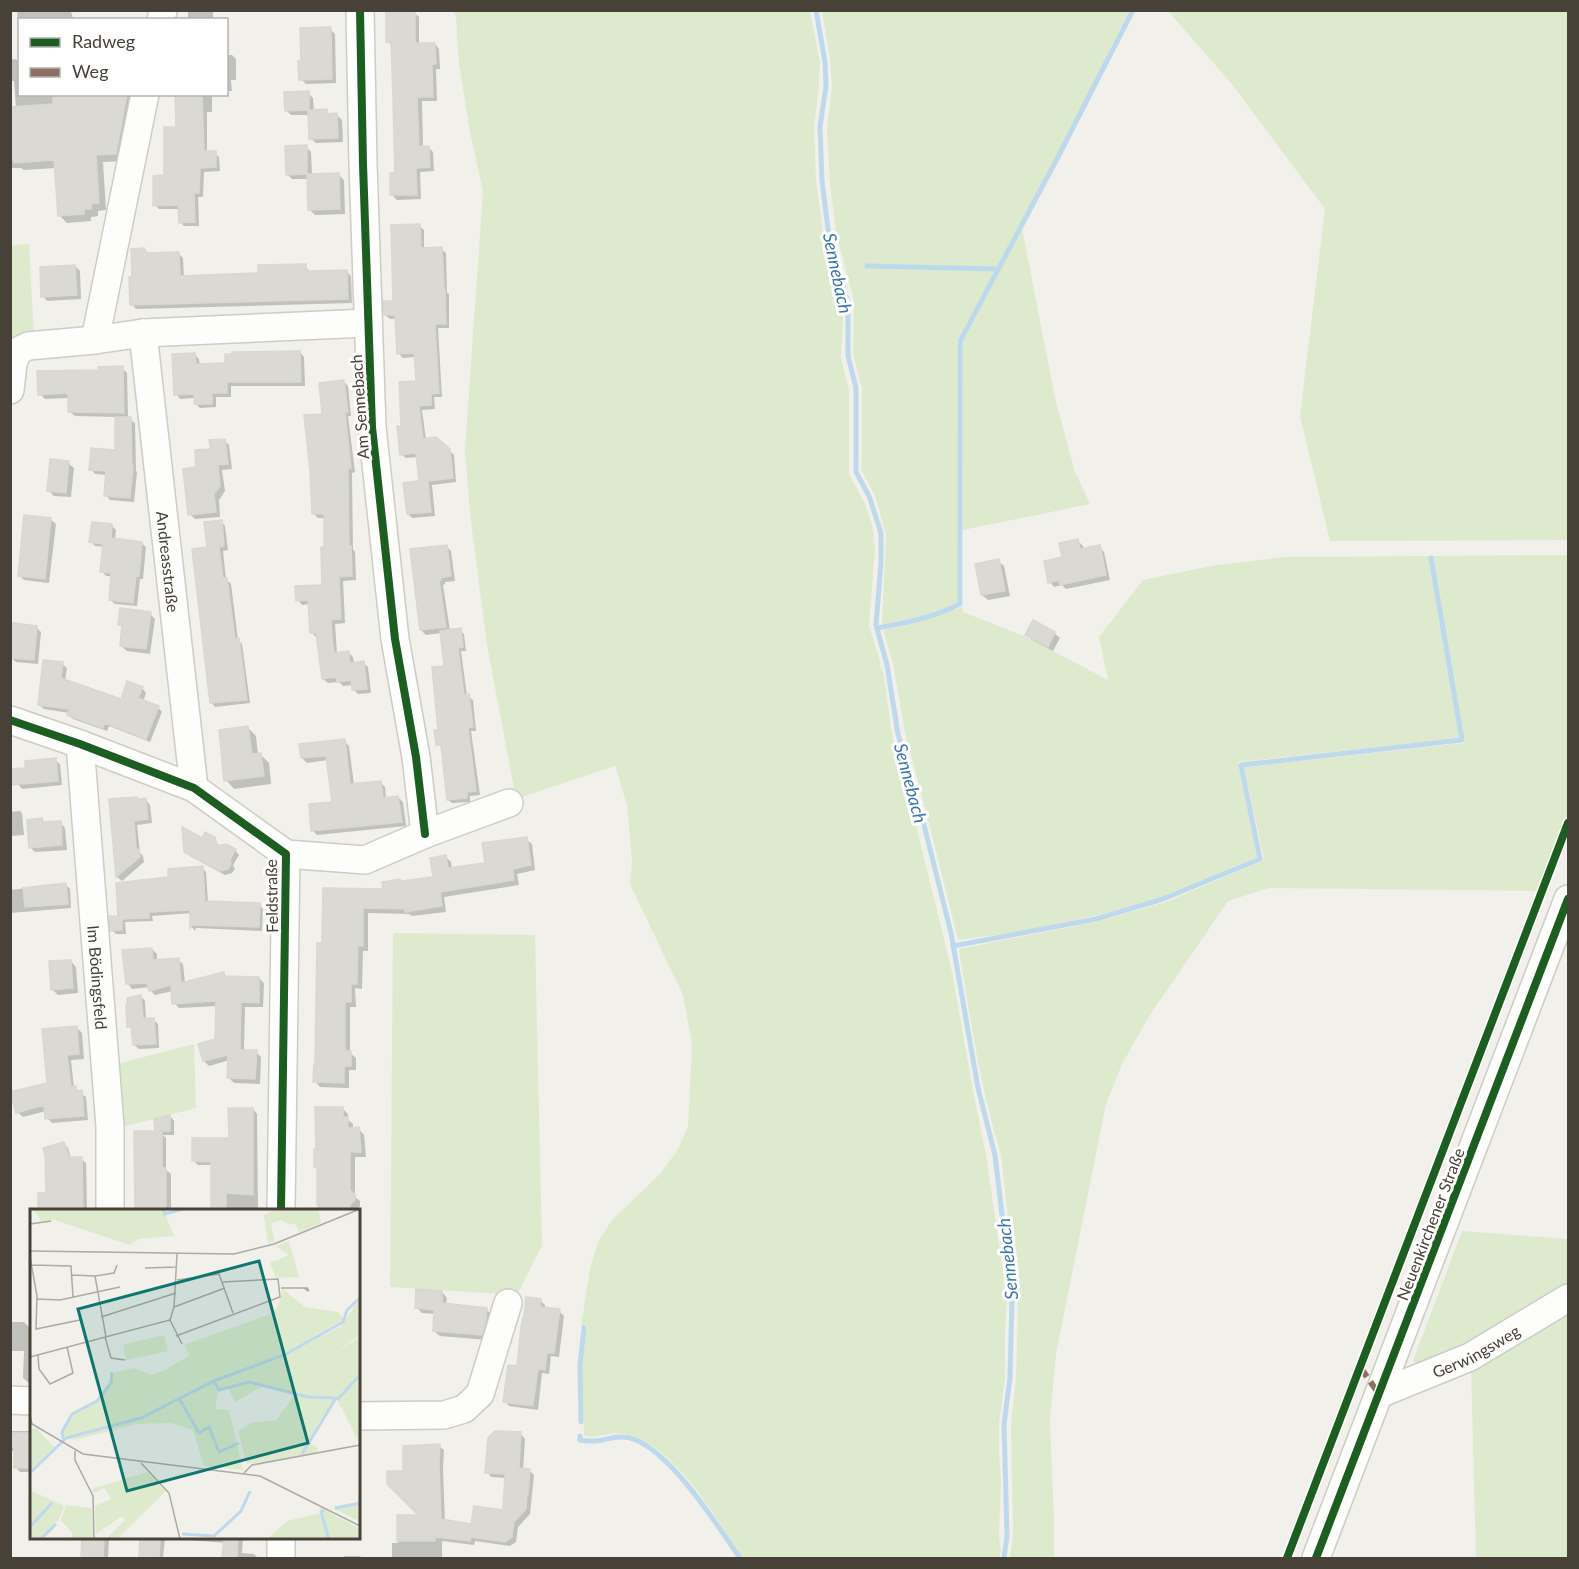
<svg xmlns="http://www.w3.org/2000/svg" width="1579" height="1569" font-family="Lato,sans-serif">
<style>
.green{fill:#deeacd}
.shadow{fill:#0003}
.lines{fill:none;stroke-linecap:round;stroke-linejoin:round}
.stream{stroke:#bfd9ec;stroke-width:5}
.building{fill:#dad9d4;stroke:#d9d7d1;stroke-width:1.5}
.minor-casing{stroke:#cdccc7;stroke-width:30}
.minor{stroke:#fdfdfc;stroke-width:27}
.quiet{stroke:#8d6e63;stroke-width:6;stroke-dasharray:12 6;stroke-linecap:butt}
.cycleway-casing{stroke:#fff;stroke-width:11}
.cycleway{stroke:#1b5e20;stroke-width:8}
.labels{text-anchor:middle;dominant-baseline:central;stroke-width:6;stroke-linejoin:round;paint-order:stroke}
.street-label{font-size:16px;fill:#474138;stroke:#fff}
.water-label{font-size:18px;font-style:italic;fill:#3877ac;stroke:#fff}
.inset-river{fill:none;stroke:#bfd9ec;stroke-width:3}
.inset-road{fill:none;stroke:#adaaa3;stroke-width:1.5}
.view{fill:#0f766e;fill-opacity:0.15;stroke:#0f766e;stroke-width:3}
.inset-edge{fill:none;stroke:#474138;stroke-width:3}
</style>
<rect width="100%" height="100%" fill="#f1f0eb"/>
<path class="green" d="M 453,11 L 810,11 L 820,63 L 819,85 L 814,127 L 816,181 L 824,238 L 830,268 L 836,278 L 842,307 L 843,324 L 841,357 L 849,391 L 849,474 L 865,504 L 872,524 L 875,548 L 869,626 L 881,664 L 879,666 L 883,670 L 892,734 L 914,817 L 952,972 L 972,1085 L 986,1155 L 1007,1300 L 1005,1333 L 1005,1378 L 999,1424 L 999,1451 L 1001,1482 L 999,1536 L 1001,1550 L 999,1558 L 743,1558 C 715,1518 676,1445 625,1434 C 611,1431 598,1439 584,1436 L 582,1366 L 587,1326 L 581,1327 L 590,1268 L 598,1242 L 611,1221 L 659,1175 L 677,1151 L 688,1127 L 690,1090 L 692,1044 L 683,995 L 630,884 L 632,860 L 627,805 L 615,766 L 516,799 L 515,794 L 487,645 L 470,514 L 465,450 L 483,191 L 470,132 L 459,64 L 456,16 Z
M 822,11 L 1129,11 L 1057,157 L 998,267 L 866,264 L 866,268 L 996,271 L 957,340 L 958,602 C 935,614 908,620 882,624 L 886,536 L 875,495 L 861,470 L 862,450 L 862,389 L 853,354 L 854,301 L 836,232 L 830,183 L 827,128 L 832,87 L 830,60 Z
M 1168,11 L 1568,11 L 1568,540 L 1330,541 L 1300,416 L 1325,209 L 1231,83 Z
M 1022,228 L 1055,398 L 1075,472 L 1090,504 L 963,530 L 962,342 Z
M 29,244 L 34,337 L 11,338 L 11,245 Z
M 1568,555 L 1568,813 L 1538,891 L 1269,888 L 1228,901 L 1150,1015 L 1122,1064 L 1106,1104 L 1056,1354 L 1050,1419 L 1054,1523 L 1054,1558 L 1010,1558 L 1013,1536 L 1011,1424 L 1016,1378 L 1018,1308 L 1001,1154 C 980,1088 970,1017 959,949 L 1096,922 L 1166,902 L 1264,860 L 1244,767 L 1464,743 L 1464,738 L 1238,762 L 1258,857 L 1162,897 L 1095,916 L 1017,932 L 958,940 L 926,811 L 905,733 L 893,663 L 883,630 L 903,626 L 963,607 L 963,612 L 1024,636 L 1108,680 L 1099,637 L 1143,580 L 1211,566 L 1283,557 Z
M 393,933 L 535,935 L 542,1245 L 517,1295 L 390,1287 Z
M 194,1044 L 196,1108 L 118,1128 L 113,1065 Z
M 1462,1231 L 1568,1239 L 1568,1287 L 1463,1351 L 1422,1366 L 1413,1361 Z
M 1568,1311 L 1568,1558 L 1476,1558 L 1471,1365 Z"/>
<path class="shadow" d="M 17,10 L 69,10 L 72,14 L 73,20 L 20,20 L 20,52 Z
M 188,10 L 213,10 L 213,20 L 188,20 Z
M 387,10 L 411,10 L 411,13 L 414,13 L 419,17 L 419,45 L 435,44 L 439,49 L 440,69 L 436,69 L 437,101 L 422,101 L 423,147 L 428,147 L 433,152 L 434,171 L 420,172 L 421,199 L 397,200 L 392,195 L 396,174 L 392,46 L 388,41 Z
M 330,29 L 335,34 L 336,83 L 306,84 L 301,79 L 302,62 Z
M 226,55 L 232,55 L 236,59 L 236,80 L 231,80 L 232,91 L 226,91 Z
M 10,59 L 20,60 L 20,94 L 136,94 L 124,161 L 103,162 L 106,210 L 98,211 L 98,216 L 91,217 L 91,221 L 67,223 L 59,215 L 56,168 L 24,170 L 21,168 L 10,168 L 10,108 L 16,108 L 14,81 L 10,81 Z
M 308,93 L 313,98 L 314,111 L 326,111 L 330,115 L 337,115 L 342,120 L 343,142 L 316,143 L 310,138 L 310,115 L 291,115 L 286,110 Z
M 177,94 L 212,94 L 212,112 L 207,112 L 207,153 L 215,153 L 219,157 L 220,171 L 204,172 L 203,197 L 198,197 L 199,226 L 184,226 L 180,222 L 180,209 L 159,209 L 155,205 L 166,177 L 177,128 Z
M 306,147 L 311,152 L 312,176 L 339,175 L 344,180 L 345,214 L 315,215 L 310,210 L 309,179 L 292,179 L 287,174 Z
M 419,226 L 424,230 L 424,249 L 441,249 L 446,253 L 447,293 L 449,294 L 449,328 L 438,328 L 442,397 L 434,397 L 435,409 L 422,410 L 426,440 L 449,450 L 454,455 L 456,482 L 432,485 L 435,516 L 412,518 L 408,514 L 421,483 L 418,457 L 406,458 L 401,454 L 403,427 L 418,382 L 415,357 L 403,358 L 398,353 L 396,319 L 390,319 L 385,315 L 394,302 Z
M 148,254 L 179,254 L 183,258 L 184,278 L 260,275 L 305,266 L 310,272 L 347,272 L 351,276 L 352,303 L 136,309 L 132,304 Z
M 75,266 L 80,271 L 81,299 L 47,301 L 43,296 Z
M 300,352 L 304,357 L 305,386 L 231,386 L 231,397 L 216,397 L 216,407 L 200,408 L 195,403 L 195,398 L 180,399 L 176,394 L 195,355 L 199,359 L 200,365 L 227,364 L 233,355 Z
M 122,368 L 127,373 L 128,419 L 130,419 L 135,423 L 136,471 L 137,472 L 134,502 L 110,500 L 106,495 L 108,475 L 95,474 L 91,469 L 117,451 L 117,417 L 75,416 L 70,412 L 69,398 L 45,399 L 40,394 L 99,371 Z
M 344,382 L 348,386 L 351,416 L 348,416 L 355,472 L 352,473 L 353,549 L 355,552 L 356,580 L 343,581 L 345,623 L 335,624 L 337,654 L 348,652 L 353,657 L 354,664 L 363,663 L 368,667 L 371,693 L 358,694 L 353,689 L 353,685 L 343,686 L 339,682 L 328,683 L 323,679 L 318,637 L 316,637 L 311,632 L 310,604 L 302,605 L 298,600 L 324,586 L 325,518 L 318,518 L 313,513 L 324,415 Z
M 224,440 L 229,445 L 232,469 L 222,470 L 225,491 L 219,500 L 220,517 L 195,519 L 190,514 L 198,468 L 212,450 Z
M 68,463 L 74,468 L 71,497 L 54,496 L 48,490 Z
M 50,519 L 56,524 L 49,583 L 24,580 L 19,575 Z
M 221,521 L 225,526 L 228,550 L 223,551 L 226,579 L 231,584 L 238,640 L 242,644 L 250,703 L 215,707 L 211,702 L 209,549 Z
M 112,526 L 116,530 L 115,540 L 141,543 L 146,547 L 143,579 L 140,579 L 137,606 L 115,604 L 110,600 L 112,576 L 106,576 L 102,571 L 105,547 L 95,546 L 91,542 Z
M 1078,541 L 1083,546 L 1084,550 L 1099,547 L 1104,552 L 1110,580 L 1066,589 L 1062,585 L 1054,587 L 1050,582 Z
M 446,546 L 451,551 L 455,581 L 445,582 L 445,584 L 443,585 L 450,631 L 460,630 L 464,634 L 466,651 L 461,651 L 467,696 L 473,700 L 476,731 L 471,731 L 480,795 L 470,796 L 470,802 L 452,803 L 448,800 L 442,748 L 438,744 L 446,667 L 442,633 L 426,635 L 421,630 Z
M 998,561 L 1004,566 L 1010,596 L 988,600 L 982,595 Z
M 150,614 L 155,619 L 150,654 L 127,651 L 121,646 L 123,628 L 120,624 Z
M 36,627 L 41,632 L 38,664 L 16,662 L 11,657 Z
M 1054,633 L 1060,638 L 1053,651 L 1032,640 L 1027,635 Z
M 62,664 L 67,668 L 65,681 L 122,701 L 142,688 L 146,693 L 143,702 L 158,707 L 162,712 L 150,742 L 109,726 L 107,731 L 73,719 L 69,715 L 69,713 L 44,709 L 39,705 Z
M 248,728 L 256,736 L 258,754 L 260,754 L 269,763 L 271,784 L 234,789 L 226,780 Z
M 344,741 L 349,746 L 354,785 L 380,782 L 385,787 L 386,799 L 398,797 L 403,802 L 406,826 L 317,835 L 313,831 L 333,803 L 328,760 L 307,763 L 302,758 Z
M 55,760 L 60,764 L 62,785 L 22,789 L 18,784 L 27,769 Z
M 136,798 L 139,801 L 146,800 L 150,805 L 152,823 L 137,825 L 140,853 L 143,856 L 144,862 L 122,881 L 117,877 L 111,800 Z
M 20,811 L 22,813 L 24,835 L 11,836 L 10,812 Z
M 42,820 L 46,824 L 60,822 L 65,828 L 67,850 L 35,852 L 30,847 Z
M 214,839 L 220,847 L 235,850 L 239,855 L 233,865 L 235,869 L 232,873 L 225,875 L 190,856 L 185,851 L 202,840 Z
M 526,839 L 532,844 L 535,870 L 517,874 L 519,885 L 444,897 L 446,912 L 412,916 L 409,914 L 368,913 L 368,951 L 363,951 L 362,989 L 355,988 L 356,1007 L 350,1007 L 350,1053 L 356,1058 L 356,1070 L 349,1070 L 349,1088 L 320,1087 L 315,1081 L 325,889 L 385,891 L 402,883 L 434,878 L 446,857 L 451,862 L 452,869 L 487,864 Z
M 202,868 L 206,872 L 208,903 L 259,905 L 263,909 L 262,931 L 196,928 L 195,931 L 192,927 L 192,913 L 152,916 L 153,921 L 125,922 L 126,934 L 116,934 L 112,930 L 120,917 L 170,879 Z
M 65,884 L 70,889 L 71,908 L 10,913 L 10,890 Z
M 152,949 L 157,954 L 157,961 L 178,960 L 183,964 L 185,983 L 223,973 L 228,978 L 259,978 L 264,983 L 263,1007 L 245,1007 L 244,1051 L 256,1052 L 261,1057 L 260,1084 L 234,1083 L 229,1078 L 230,1060 L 209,1066 L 204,1061 L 216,1040 L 217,1006 L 179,1008 L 174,1003 L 173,991 L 155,995 L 150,990 L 150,987 L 132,989 L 128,984 Z
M 71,961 L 76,967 L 78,993 L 58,995 L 52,989 Z
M 141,996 L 145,1001 L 146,1020 L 153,1019 L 158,1024 L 159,1048 L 139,1049 L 134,1045 L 133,1030 L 129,1026 Z
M 77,1028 L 82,1033 L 84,1059 L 71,1060 L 74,1088 L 86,1097 L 88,1120 L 52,1123 L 47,1118 L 46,1111 L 23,1117 L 17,1112 L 49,1084 Z
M 253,1109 L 257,1114 L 258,1210 L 212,1210 L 213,1165 L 198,1165 L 193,1160 L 230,1140 Z
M 343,1109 L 348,1114 L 348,1120 L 353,1124 L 353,1129 L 359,1129 L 364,1135 L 366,1157 L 355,1157 L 355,1197 L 360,1201 L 360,1206 L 356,1210 L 318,1210 L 319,1169 L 315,1166 Z
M 170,1116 L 174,1121 L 174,1135 L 163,1135 L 166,1138 L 166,1170 L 171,1174 L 171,1210 L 136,1210 L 136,1133 L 158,1133 Z
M 64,1144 L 68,1148 L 71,1159 L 81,1159 L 86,1163 L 87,1210 L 39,1210 L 40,1194 L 48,1194 Z
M 442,1292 L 447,1298 L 446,1305 L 486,1309 L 492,1315 L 487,1340 L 440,1336 L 434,1331 L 435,1314 L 422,1313 L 417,1308 Z
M 540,1300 L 545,1305 L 545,1309 L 559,1311 L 564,1316 L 559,1357 L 551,1356 L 549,1374 L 542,1373 L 538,1410 L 509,1406 L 505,1401 L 519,1368 Z
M 10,1322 L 24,1322 L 30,1328 L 30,1337 L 32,1337 L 32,1383 L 29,1383 L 23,1378 L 24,1351 L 10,1351 Z
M 10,1431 L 32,1431 L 32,1472 L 20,1472 L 15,1467 L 16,1451 L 10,1451 Z
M 521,1434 L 525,1439 L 523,1470 L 530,1471 L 534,1475 L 530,1514 L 518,1527 L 516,1542 L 510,1546 L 475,1541 L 474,1545 L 442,1541 L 442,1558 L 392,1558 L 392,1543 L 398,1543 L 399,1517 L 422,1516 L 405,1473 L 439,1446 L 444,1450 L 443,1469 L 445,1522 L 473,1525 L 504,1512 L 506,1478 L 491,1477 L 487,1472 Z
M 83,1538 L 109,1538 L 108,1558 L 84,1558 L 82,1557 Z
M 141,1538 L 243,1538 L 242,1553 L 254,1554 L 258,1558 L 223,1558 L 225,1543 L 165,1538 L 163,1558 L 140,1558 Z
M 344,1556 L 360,1556 L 362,1558 L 344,1558 Z"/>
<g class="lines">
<path class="stream" d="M 816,10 L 825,62 L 826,86 L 820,127 L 822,181 L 829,237 L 848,303 L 848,356 L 856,388 L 856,472 L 869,496 L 881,533 L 881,562 L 876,625 L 887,665 L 898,734 L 921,813 L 951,933 L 978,1088 L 995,1155 L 1012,1300 L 1010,1378 L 1004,1424 L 1007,1536 L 1004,1558
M 867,266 L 998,269
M 877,628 C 905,623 935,617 960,604 L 960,341 L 1058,157 L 1133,10
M 953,946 L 1096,919 L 1163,899 L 1260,859 L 1241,765 L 1462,740 L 1431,558
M 581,1422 L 580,1366 L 584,1328
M 580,1436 L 580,1440 C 585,1441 590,1441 594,1441 C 604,1441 613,1436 622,1437 C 663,1437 718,1527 740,1558"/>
</g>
<path class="building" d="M 415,11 L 415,43 L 435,43 L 436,64 L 432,64 L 433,97 L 417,97 L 419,146 L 429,146 L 430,167 L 416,168 L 417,195 L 390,195 L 390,173 L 395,173 L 393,98 L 391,42 L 386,42 L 386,12 Z
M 331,27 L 332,79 L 299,80 L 298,61 L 301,61 L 300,28 Z
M 309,91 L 309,110 L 327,109 L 327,114 L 337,113 L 338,138 L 309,139 L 308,110 L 285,111 L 284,92 Z
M 53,94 L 127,94 L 116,154 L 96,155 L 99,203 L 91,204 L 91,209 L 84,209 L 84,214 L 58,216 L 54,160 L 14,163 L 14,160 L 10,161 L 10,107 L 53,104 Z
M 175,94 L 202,94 L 204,151 L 216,151 L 216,167 L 200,168 L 199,193 L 194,193 L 195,222 L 179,223 L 178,205 L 153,206 L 153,176 L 164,175 L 164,127 L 176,127 Z
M 307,145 L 307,174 L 339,173 L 340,209 L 308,210 L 307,174 L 286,175 L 285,146 Z
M 420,224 L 421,248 L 442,247 L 444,289 L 445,289 L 446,324 L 435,324 L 439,393 L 431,394 L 431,405 L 419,406 L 423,439 L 436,437 L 450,449 L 453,478 L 428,481 L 431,512 L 407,514 L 403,483 L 419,481 L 416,453 L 400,455 L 397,426 L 401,426 L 399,382 L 416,381 L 414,353 L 397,354 L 395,315 L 384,315 L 383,301 L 393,301 L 391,225 Z
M 144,248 L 147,253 L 179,252 L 180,276 L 258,273 L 258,265 L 306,264 L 306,271 L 347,270 L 348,299 L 130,305 L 129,277 L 132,277 L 131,249 Z
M 75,265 L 77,295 L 41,297 L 40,267 Z
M 300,351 L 301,382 L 227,382 L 227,393 L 212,393 L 212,404 L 194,404 L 194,394 L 174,395 L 172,354 L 195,353 L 196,364 L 225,363 L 225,354 L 232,354 L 232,352 Z
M 123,366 L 124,413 L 68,412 L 68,393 L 38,395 L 37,371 L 98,370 L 98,367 Z
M 344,380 L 348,412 L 345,412 L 351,468 L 348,469 L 349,546 L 351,546 L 352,576 L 339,577 L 341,619 L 331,620 L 332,638 L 334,653 L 349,651 L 350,663 L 364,661 L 367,689 L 352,690 L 351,680 L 337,682 L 336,677 L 322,679 L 316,633 L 310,633 L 308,600 L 296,601 L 295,586 L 322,585 L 321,547 L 324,547 L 324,514 L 312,514 L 310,470 L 304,415 L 322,414 L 319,383 Z
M 115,417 L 131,417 L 132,466 L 133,466 L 130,498 L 104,496 L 106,471 L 89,470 L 91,448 L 115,450 Z
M 225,439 L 228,464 L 218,465 L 220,486 L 214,494 L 216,512 L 188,515 L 183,469 L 196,467 L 195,450 L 211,449 L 209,440 Z
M 50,459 L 69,461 L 66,493 L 47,491 Z
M 24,515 L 51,518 L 45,579 L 18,576 Z
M 222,520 L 224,546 L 219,547 L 223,578 L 227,578 L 235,639 L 239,638 L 247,700 L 210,703 L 192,549 L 207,547 L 204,522 Z
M 92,522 L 112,524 L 111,538 L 142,542 L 139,576 L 136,576 L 133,603 L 109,600 L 111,573 L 100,572 L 103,544 L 89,542 Z
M 1078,539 L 1080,549 L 1100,545 L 1106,575 L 1060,585 L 1059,580 L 1048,583 L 1044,561 L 1062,557 L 1059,543 Z
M 447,545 L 451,576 L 440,578 L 441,580 L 439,580 L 446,627 L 420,630 L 410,549 Z
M 999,559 L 1005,591 L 981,595 L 975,564 Z
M 120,608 L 151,612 L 146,649 L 120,646 L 122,625 L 118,625 Z
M 1033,620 L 1055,632 L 1048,647 L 1025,635 Z
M 13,623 L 37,626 L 34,660 L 10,658 Z
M 461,628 L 463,647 L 458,648 L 464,695 L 469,694 L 473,727 L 468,728 L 476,791 L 467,792 L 467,798 L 447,800 L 441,745 L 436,745 L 434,730 L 438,730 L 432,667 L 444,666 L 440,631 Z
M 43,660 L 63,662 L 61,678 L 121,699 L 127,681 L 143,687 L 138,698 L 159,706 L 146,739 L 105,723 L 103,728 L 67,715 L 69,709 L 38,705 Z
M 248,726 L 252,754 L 261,753 L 264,776 L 224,781 L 219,730 Z
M 345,739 L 350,784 L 381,781 L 383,798 L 398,796 L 402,822 L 311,831 L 309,804 L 332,802 L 326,756 L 301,758 L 299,744 Z
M 56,758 L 58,781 L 10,785 L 10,769 L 25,768 L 25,761 Z
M 137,797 L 137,799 L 146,798 L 148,819 L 134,821 L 136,848 L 139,850 L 140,857 L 116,877 L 109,799 Z
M 42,818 L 43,822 L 61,821 L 62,845 L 29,848 L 27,820 Z
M 182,827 L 202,838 L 205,832 L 215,837 L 217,846 L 226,844 L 236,849 L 230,860 L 231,864 L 228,869 L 220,871 L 184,852 Z
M 527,837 L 531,865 L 513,869 L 514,880 L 440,892 L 442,906 L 405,912 L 405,909 L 363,908 L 363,946 L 358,946 L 357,984 L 351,984 L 351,1002 L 345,1002 L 345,1051 L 351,1051 L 351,1066 L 344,1066 L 344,1083 L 313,1082 L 314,1065 L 315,1065 L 317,943 L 322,943 L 323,888 L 383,889 L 382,882 L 400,879 L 401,881 L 433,877 L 430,858 L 446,855 L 448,868 L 485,863 L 482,843 Z
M 203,866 L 205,901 L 260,903 L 259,927 L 192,925 L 190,928 L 190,910 L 149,912 L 149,918 L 122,919 L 122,930 L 110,931 L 109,916 L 118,916 L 116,883 L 168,877 L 168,869 Z
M 66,883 L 68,904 L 25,907 L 23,888 Z
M 152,948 L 153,960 L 179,958 L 181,983 L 224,972 L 225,976 L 259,977 L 259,1003 L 241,1002 L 240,1050 L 257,1050 L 255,1079 L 227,1078 L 228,1055 L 203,1061 L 198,1044 L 215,1039 L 216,1001 L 172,1004 L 171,985 L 149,991 L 147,983 L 126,984 L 122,950 Z
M 71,960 L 73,988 L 51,990 L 49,961 Z
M 141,995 L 143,1018 L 154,1018 L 156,1044 L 133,1045 L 131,1026 L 127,1027 L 126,1005 L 127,1005 L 127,998 Z
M 77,1026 L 79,1054 L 67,1055 L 71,1087 L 76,1086 L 76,1091 L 82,1090 L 84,1116 L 45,1119 L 44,1105 L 16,1113 L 10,1092 L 47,1083 L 42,1029 Z
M 315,1107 L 343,1107 L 343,1117 L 348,1117 L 348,1128 L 359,1127 L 361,1152 L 350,1152 L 350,1190 L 355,1194 L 355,1200 L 350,1205 L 350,1210 L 319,1210 L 320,1205 L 317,1205 L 317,1167 L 314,1167 L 314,1149 L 316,1149 Z
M 228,1108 L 253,1108 L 253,1195 L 226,1193 L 226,1210 L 211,1210 L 211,1162 L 192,1161 L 192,1138 L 229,1138 Z
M 170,1115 L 170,1131 L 155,1131 L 154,1119 Z
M 134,1131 L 162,1131 L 162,1168 L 166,1168 L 166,1210 L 135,1210 Z
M 64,1142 L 69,1157 L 82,1157 L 83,1210 L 38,1210 L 38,1193 L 46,1193 L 45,1155 L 43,1148 Z
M 416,1289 L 442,1291 L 442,1303 L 487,1308 L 486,1320 L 482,1335 L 433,1331 L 434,1310 L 415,1308 Z
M 526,1297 L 541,1299 L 540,1307 L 560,1309 L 554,1353 L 547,1353 L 545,1370 L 538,1369 L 533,1406 L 503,1402 L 508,1365 L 517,1366 L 521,1327 L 523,1317 L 524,1317 Z
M 495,1431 L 521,1432 L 519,1468 L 530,1469 L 528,1495 L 527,1495 L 526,1509 L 514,1522 L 512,1537 L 505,1542 L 471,1537 L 470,1541 L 435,1537 L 435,1541 L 397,1541 L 397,1515 L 418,1515 L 387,1484 L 387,1471 L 403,1471 L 403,1446 L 440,1444 L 439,1464 L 441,1519 L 471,1524 L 474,1506 L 503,1510 L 505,1474 L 485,1473 L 488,1438 Z
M 10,1433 L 32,1433 L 32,1468 L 14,1468 L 14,1447 L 10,1447 Z
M 82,1538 L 104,1538 L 103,1558 L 81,1557 Z
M 140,1538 L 160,1538 L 159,1558 L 139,1558 Z
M 224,1538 L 238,1538 L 237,1558 L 222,1558 Z"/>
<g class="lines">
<g class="minor-casing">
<g id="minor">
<path d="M 360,10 L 363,164 L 372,427 L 395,639 L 416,757 L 425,834"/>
<path d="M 161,20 L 163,10"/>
<path id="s1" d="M 143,333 L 194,788"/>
<path d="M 95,340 L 145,94"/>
<path d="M 10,390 L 13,363 L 18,351 L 28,346 L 95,340 L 143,333 L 368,323"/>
<path d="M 10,720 L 80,744 L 194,788 L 286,854 L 281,1210"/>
<path id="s2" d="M 80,744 L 110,1126 L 110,1210"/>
<path d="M 286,854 L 365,860 L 425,834 L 509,803"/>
<path id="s3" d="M 1379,1394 L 1470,1357 L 1568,1298"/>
<path d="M 10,1400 L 32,1401"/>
<path d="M 358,1416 L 444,1415 L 464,1409 L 480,1394 L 508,1303"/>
<path d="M 281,1558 L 281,1538"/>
<path d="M 1316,1558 L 1568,899"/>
</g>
</g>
<use href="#minor" class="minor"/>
<path class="quiet" d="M 1360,1367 L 1379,1394"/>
<g class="cycleway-casing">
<path id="cycleway" d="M 360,10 L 363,164 L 372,427 L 395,639 L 416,757 L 425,834
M 10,720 L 80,744 L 194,788 L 286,854 L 281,1210
M 1287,1558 L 1568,823
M 1316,1558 L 1568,899"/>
</g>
<use href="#cycleway" class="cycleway"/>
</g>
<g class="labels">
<g class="street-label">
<text transform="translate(359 407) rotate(-94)">Am Sennebach</text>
<text stroke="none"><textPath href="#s1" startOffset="230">Andreasstraße</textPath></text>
<text transform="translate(271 896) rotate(-91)">Feldstraße</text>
<text stroke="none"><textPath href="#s2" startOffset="234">Im Bödingsfeld</textPath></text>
<text transform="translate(1430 1224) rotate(-69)">Neuenkirchener Straße</text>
<text stroke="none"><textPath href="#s3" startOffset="106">Gerwingsweg</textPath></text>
</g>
<g class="water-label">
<text transform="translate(838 273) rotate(78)">Sennebach</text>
<text transform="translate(911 783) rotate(75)">Sennebach</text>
<text transform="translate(1007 1259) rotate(-96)">Sennebach</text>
</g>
</g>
<g transform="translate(30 1209)">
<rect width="330" height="330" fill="#f1f0eb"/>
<path d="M 3,0 L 151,0 L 135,5 L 144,27 L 109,30 L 100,36 L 25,11 L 11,12 ZM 247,0 L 288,0 L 291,14 L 269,23 L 265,14 L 260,16 L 251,11 L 241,15 L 245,32 L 238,35 L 234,6 ZM 259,32 L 269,68 L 246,69 L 240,54 L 259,46 L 246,37 ZM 253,80 L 275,98 L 308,103 L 314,110 L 255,144 L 184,171 L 110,208 L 33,230 L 32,223 L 43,204 L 67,192 L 82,173 L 82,164 L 104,159 L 121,166 L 135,161 L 160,146 L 154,136 L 241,105 L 248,97 ZM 330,90 L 330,126 L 305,144 L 330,128 L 330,236 L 307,190 L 288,214 L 279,234 L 288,239 L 285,245 L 217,255 L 208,222 L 221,214 L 246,211 L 266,184 L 235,176 L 205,193 L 198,179 L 188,182 L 185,200 L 198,201 L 201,209 L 213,261 L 174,257 L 163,221 L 141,214 L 106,215 L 49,230 L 34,231 L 110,210 L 149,192 L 151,194 L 150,191 L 184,173 L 256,146 L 311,117 ZM 134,126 L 138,142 L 96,151 L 93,136 ZM 6,219 L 24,238 L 0,262 L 0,220 ZM 117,263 L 136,282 L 87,330 L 76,330 L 95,311 L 92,307 L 66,325 L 65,297 L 81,290 L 74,279 L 64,284 L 62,280 ZM 0,281 L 34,297 L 29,310 L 11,330 L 0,330 ZM 330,294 L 330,313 L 305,300 L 314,298 ZM 36,296 L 62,299 L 63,330 L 40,330 L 43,325 L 31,311 ZM 290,298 L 330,320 L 330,330 L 237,330 L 257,312 L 291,304 Z" fill="#deeacd"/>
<path class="inset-river" d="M 133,0 L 135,5 L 153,0M 184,172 L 189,181 L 219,173 L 278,188 L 306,189 L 272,245M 150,191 L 169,224 L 179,218 L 189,243 L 209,234M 307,191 L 330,166M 33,230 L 32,223 L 42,205 L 67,192 L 81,174 L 82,163M 0,264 L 36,229 L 111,209 L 184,172 L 256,145 L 313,113 L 317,101 L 330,89M 305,299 L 330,294M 294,301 L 291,303 L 299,330M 0,318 L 22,294M 152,325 L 184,327 L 211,302 L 220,282M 11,330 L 26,315"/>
<path class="inset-road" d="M 0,15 L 21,12M 0,42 L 204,45 L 244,35 L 330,0M 0,48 L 7,87 L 6,120 L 50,111M 1,56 L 41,57 L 43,88M 115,59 L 147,58M 42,66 L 65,67M 147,71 L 189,65 L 203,104M 251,79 L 277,79 L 279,82 L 274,79M 7,90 L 30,91 L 90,78M 144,98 L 195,79M 71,108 L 146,84M 140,111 L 152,135M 146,127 L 250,88 L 248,70 L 193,73M 75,128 L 81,149 L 95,151M 76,128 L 65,67 L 84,64 L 87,56M 8,146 L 9,160 L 20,175 L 43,164 L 37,138M 0,148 L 140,111 L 144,98 L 147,45M 0,207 L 2,215 L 53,245 L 230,267 L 330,317M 45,242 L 45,251 L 63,287 L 64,330M 111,254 L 139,284 L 150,330M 214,264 L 222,256 L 330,236"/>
<path class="view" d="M 229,52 L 278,234 L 97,282 L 48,100 Z"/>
<rect width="330" height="330" class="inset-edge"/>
</g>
<rect width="1579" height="1569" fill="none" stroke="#474138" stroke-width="24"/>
<rect x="18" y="18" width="210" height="78" fill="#ffffff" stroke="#b5b3af" stroke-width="1.5"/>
<rect x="30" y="38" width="30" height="9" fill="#1b5e20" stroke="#b5b3af" stroke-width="1.5"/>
<text x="72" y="48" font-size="18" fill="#474138">Radweg</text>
<rect x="30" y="68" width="30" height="9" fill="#8d6e63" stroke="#b5b3af" stroke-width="1.5"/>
<text x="72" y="78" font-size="18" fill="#474138">Weg</text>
</svg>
